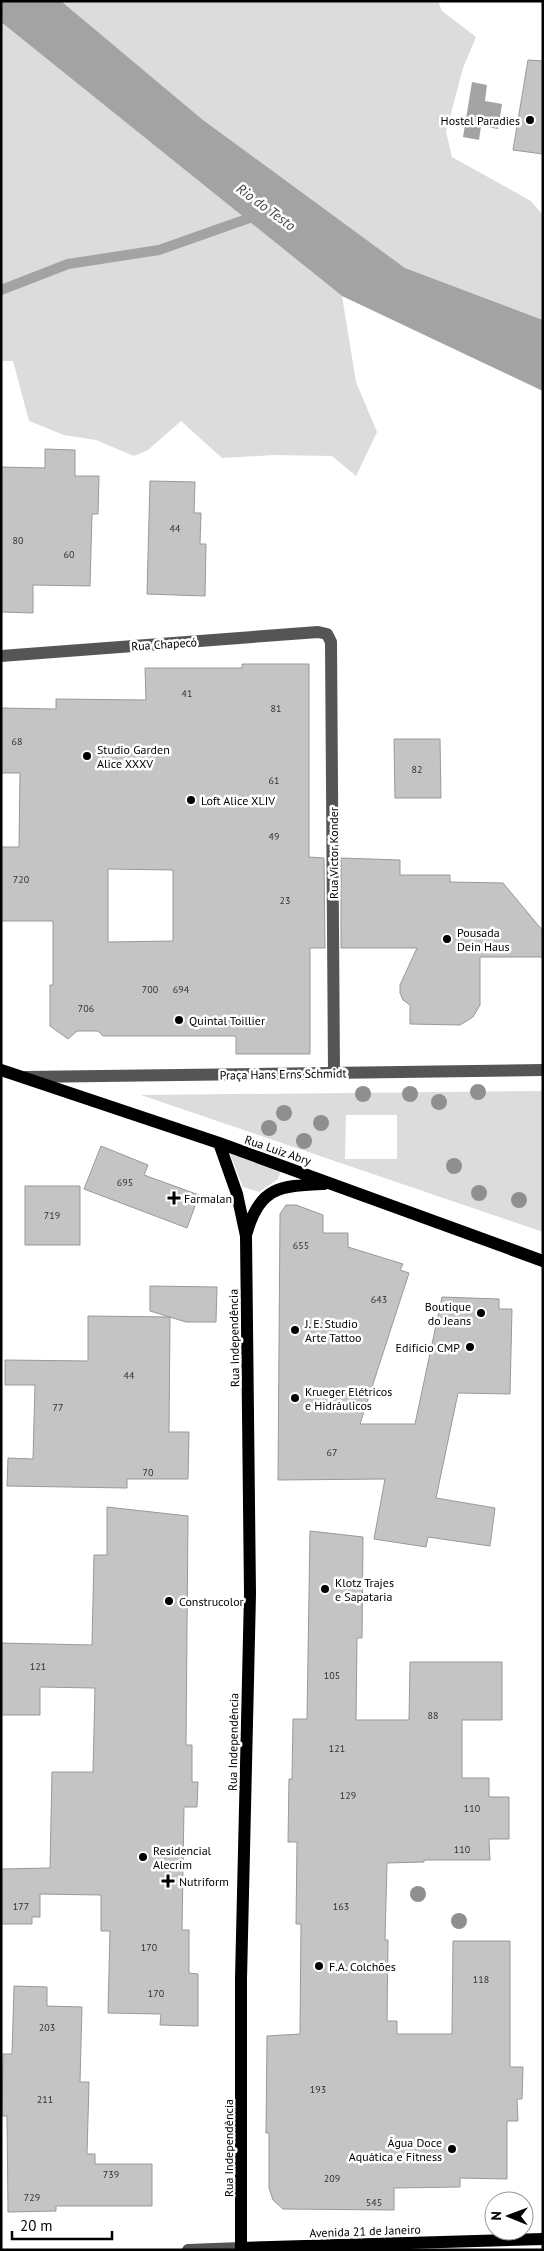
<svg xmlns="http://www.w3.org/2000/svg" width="544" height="2251" font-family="'PT Sans',sans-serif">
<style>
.green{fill:#dcdcdc;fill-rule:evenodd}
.water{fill:#a3a3a3}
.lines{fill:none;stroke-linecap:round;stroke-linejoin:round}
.stream{stroke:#a3a3a3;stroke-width:10}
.building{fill:#c4c4c4;stroke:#999;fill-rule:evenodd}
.minor{stroke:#555;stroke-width:12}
.major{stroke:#000;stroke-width:12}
.tree{fill:#8f8f8f}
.poi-dot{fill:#000;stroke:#fff;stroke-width:2}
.labels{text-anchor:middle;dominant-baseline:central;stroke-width:5;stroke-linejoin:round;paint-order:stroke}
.number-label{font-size:10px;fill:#313131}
.poi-label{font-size:12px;fill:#000;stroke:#fff;text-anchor:start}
.street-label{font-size:12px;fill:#000;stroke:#fff}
.water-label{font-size:14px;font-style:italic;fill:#444;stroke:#fff}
</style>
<rect width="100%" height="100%" fill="#fff"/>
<path class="green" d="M 61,1 L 438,1 L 442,11 L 476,37 L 463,68 L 446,132 L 452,157 L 531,201 L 543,215 L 543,320 L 405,268 L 203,120 Z
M 1,22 L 342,296 L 356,382 L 377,432 L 356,476 L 332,456 L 274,455 L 222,458 L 181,421 L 148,450 L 134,456 L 96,440 L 64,435 L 29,421 L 13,361 L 1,361 Z
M 543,1091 L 543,1232 L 141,1095 ZM 346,1115 L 397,1115 L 397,1159 L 345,1159 Z
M 230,1154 L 281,1170 L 278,1179 L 259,1192 L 243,1187 Z"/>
<path class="water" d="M 1,1 L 61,1 L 203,120 L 405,268 L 543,320 L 543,391 L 342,296 L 1,22 Z
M 472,82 L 487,85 L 485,101 L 502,104 L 498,129 L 481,126 L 479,140 L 463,137 Z"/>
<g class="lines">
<path class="stream" d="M 1,290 L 68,264 L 159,250 L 258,215"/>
</g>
<path class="building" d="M 528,60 L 543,61 L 543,154 L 513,150 Z
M 45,449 L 75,450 L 75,476 L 99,476 L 98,514 L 92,514 L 90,586 L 33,585 L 33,613 L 1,612 L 1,467 L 45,468 Z
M 150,481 L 195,482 L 194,513 L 201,513 L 200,544 L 206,544 L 205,596 L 147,594 Z
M 242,664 L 309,664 L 309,857 L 324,858 L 325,948 L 310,948 L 310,1054 L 236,1054 L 236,1036 L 103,1036 L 98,1031 L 77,1031 L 68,1039 L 50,1026 L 50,985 L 53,985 L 53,921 L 1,921 L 1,847 L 19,847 L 20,773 L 1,773 L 1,708 L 56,709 L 56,699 L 146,700 L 145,668 L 242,668 ZM 108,869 L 173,870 L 173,941 L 108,942 Z
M 394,739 L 440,739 L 441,798 L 395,798 Z
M 341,858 L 400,860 L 400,875 L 450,875 L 450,882 L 503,883 L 543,931 L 543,957 L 480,957 L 480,1005 L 473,1017 L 460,1025 L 410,1024 L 410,1005 L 403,1000 L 400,993 L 400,985 L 417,948 L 341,948 Z
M 101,1146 L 148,1165 L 144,1175 L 199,1195 L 187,1228 L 84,1189 Z
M 25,1186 L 80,1186 L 80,1245 L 25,1245 Z
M 286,1205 L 296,1205 L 323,1215 L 323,1233 L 348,1233 L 348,1247 L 403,1264 L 400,1270 L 409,1273 L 360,1424 L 415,1424 L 442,1297 L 499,1299 L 499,1309 L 512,1309 L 510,1394 L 458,1393 L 436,1498 L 495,1508 L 490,1546 L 428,1537 L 426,1547 L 374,1539 L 385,1479 L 278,1480 L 280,1214 Z
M 150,1286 L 217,1287 L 216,1322 L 186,1322 L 150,1311 Z
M 88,1316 L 170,1317 L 169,1432 L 189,1432 L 188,1479 L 127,1479 L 127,1488 L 7,1486 L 8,1458 L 33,1459 L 35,1385 L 5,1385 L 5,1360 L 88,1361 Z
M 107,1507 L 188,1516 L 186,1745 L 192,1745 L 192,1782 L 198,1782 L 197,1807 L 184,1807 L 182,1930 L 189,1930 L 189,1973 L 198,1974 L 198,2026 L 160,2025 L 161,2014 L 108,2013 L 110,1931 L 101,1931 L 101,1895 L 40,1894 L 40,1917 L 32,1917 L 32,1924 L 1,1924 L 1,1869 L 50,1868 L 52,1772 L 93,1772 L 95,1688 L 40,1687 L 40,1715 L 1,1715 L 1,1643 L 92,1645 L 94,1555 L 107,1555 Z
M 310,1531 L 363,1537 L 362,1638 L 357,1638 L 356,1720 L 409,1720 L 410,1662 L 502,1662 L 502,1720 L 462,1720 L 462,1778 L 489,1778 L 489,1797 L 509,1797 L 509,1839 L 489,1839 L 490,1860 L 424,1860 L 424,1862 L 387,1863 L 385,1940 L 388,1940 L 387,2021 L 397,2021 L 397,2034 L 452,2034 L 453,1941 L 510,1941 L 510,2067 L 523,2067 L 522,2099 L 517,2099 L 518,2121 L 507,2121 L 507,2179 L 460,2178 L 460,2187 L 394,2188 L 394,2210 L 283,2209 L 273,2200 L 269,2188 L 269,2133 L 266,2133 L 267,2036 L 300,2034 L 301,1924 L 296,1924 L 297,1842 L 288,1842 L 289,1779 L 292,1779 L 293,1719 L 307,1719 Z
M 14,1986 L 47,1987 L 47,2006 L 82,2007 L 80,2082 L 89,2082 L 87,2154 L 95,2154 L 95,2164 L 152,2164 L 152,2206 L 56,2206 L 56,2211 L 8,2212 L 7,2116 L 2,2116 L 3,2054 L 12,2054 Z"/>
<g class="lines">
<path class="minor" d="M 1,656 L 318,632 L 327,634 L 331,642 L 334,1073
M 25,1077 L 543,1070
M 188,2250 L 241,2248"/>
<path class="major" d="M 1,1070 L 219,1143 L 543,1261
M 219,1143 L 237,1194 L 246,1236 L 250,1594 L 241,1979 L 241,2250
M 247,1232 C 260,1186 281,1186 324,1184
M 241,2248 L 543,2239"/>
</g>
<g class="tree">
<circle cx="478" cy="1092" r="8"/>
<circle cx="363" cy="1094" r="8"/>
<circle cx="410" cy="1094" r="8"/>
<circle cx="439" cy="1102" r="8"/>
<circle cx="284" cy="1113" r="8"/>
<circle cx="321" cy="1123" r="8"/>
<circle cx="269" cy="1128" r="8"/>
<circle cx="304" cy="1141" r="8"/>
<circle cx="454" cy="1166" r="8"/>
<circle cx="479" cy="1193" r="8"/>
<circle cx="519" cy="1200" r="8"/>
<circle cx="418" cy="1894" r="8"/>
<circle cx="459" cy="1921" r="8"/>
</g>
<g class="poi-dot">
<circle cx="530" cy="120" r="5"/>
<circle cx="87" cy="756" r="5"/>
<circle cx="191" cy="800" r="5"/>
<circle cx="447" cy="939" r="5"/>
<circle cx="179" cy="1020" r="5"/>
<path d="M171.5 1190.5h5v5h5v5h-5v5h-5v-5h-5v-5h5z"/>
<circle cx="481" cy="1313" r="5"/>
<circle cx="295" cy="1330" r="5"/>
<circle cx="470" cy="1347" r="5"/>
<circle cx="295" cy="1398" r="5"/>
<circle cx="325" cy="1589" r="5"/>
<circle cx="169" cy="1601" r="5"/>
<circle cx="143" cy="1857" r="5"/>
<path d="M165.5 1873.5h5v5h5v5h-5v5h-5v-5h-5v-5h5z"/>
<circle cx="319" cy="1966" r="5"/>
<circle cx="452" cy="2149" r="5"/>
</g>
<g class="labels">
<g class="number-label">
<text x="175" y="528">44</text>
<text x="18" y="540">80</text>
<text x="69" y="554">60</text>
<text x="187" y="693">41</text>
<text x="276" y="708">81</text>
<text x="17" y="741">68</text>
<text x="417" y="769">82</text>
<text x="274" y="780">61</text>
<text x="274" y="836">49</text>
<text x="21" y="879">720</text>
<text x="285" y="900">23</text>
<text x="150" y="989">700</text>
<text x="181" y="989">694</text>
<text x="86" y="1008">706</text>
<text x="125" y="1182">695</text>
<text x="52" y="1215">719</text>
<text x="301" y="1245">655</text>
<text x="379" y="1299">643</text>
<text x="129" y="1375">44</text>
<text x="58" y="1407">77</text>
<text x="332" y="1452">67</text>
<text x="148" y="1472">70</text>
<text x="38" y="1666">121</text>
<text x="332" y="1675">105</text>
<text x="433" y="1715">88</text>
<text x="337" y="1748">121</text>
<text x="348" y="1795">129</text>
<text x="472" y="1808">110</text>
<text x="462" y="1849">110</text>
<text x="21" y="1906">177</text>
<text x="341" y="1906">163</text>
<text x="149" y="1947">170</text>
<text x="481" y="1979">118</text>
<text x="156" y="1993">170</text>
<text x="47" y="2027">203</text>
<text x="318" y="2089">193</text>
<text x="45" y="2099">211</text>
<text x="111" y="2174">739</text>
<text x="332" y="2178">209</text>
<text x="32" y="2197">729</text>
<text x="374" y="2202">545</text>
</g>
<g class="poi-label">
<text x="520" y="120" text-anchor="end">Hostel Paradies</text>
<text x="97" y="749">Studio Garden<tspan x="97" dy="14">Alice XXXV</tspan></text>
<text x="201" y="800">Loft Alice XLIV</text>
<text x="457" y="932">Pousada<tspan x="457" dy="14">Dein Haus</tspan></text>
<text x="189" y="1020">Quintal Toillier</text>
<text x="184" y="1198">Farmalan</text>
<text x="471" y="1306" text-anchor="end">Boutique<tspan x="471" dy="14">do Jeans</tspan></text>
<text x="305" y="1323">J. E. Studio<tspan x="305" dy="14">Arte Tattoo</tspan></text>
<text x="460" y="1347" text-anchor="end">Edifício CMP</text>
<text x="305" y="1391">Krueger Elétricos<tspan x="305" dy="14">e Hidráulicos</tspan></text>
<text x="335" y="1582">Klotz Trajes<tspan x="335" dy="14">e Sapataria</tspan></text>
<text x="179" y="1601">Construcolor</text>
<text x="153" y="1850">Residencial<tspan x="153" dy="14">Alecrim</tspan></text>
<text x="179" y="1881">Nutriform</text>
<text x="329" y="1966">F.A. Colchões</text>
<text x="442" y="2142" text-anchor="end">Água Doce<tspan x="442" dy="14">Aquática e Fitness</tspan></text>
</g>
<g class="street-label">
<text transform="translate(164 644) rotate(-4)">Rua Chapecó</text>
<text transform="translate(333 853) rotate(-90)">Rua Victor Konder</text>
<text transform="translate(283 1074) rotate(-1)">Praça Hans Erns Schmidt</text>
<text transform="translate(278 1150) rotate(19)">Rua Luiz Abry</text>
<text transform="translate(234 1338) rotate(-91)">Rua Independência</text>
<text transform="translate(233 1742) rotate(-89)">Rua Independência</text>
<text transform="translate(228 2148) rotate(-90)">Rua Independência</text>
<text transform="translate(365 2231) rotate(-2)">Avenida 21 de Janeiro</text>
</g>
<g class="water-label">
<text transform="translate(266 207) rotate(36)">Rio do Testo</text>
</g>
</g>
<rect width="544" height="2251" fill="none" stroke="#000000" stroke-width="5"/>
<g transform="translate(509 2216) rotate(271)"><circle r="24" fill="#ffffff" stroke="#999999"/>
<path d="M0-4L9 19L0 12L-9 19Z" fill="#000000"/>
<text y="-8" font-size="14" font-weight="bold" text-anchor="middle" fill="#000000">N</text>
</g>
<path d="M12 2231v8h100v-8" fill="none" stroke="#000000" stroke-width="2.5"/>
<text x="20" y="2231" font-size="15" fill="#000000" stroke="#ffffff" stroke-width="4" paint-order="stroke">20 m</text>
</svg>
